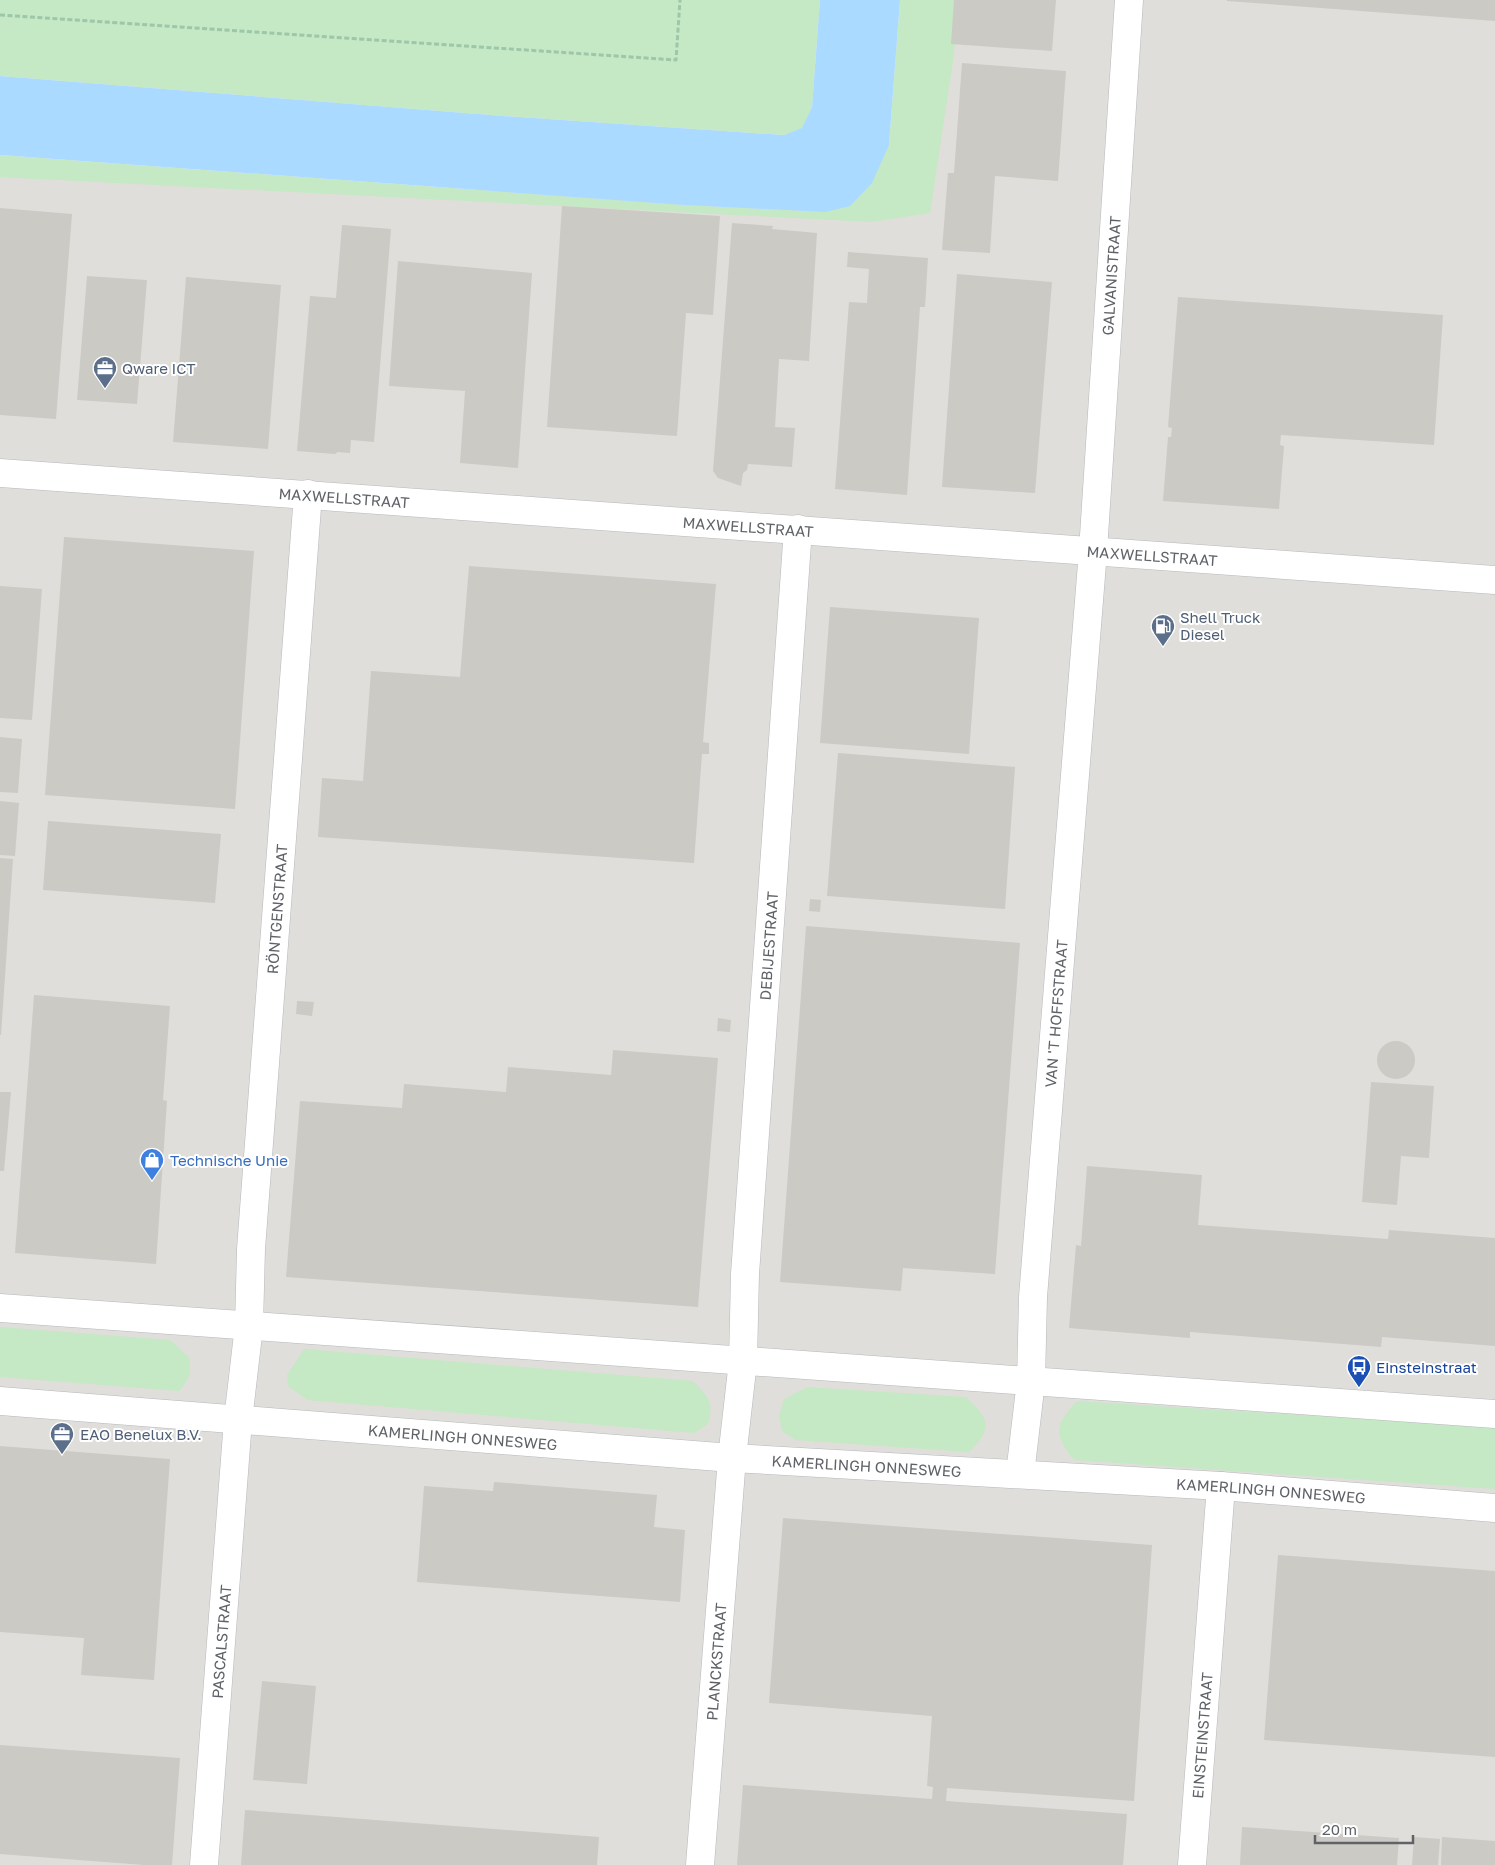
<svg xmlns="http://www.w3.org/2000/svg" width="1495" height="1865" font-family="'Golos Text',sans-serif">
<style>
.industrial{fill:#e0deda}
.green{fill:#c5e8c5}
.water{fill:#aadaff}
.building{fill:#cccac5}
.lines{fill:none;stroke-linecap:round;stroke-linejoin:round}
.minor-casing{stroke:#b5b8bc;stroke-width:29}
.tertiary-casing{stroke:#b5b8bc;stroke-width:29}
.path{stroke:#9cc7a9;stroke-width:3;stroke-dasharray:5 2.5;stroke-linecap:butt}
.minor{stroke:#fff;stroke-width:28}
.tertiary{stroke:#fff;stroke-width:28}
.labels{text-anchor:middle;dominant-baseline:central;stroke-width:4;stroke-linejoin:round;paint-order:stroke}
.street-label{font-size:15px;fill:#5f6368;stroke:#fff}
.service-label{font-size:15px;fill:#4e5e75;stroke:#fff;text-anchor:start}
.shop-label{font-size:15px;fill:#366cbe;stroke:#fff;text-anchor:start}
.transit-label{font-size:15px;fill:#164399;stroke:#fff;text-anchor:start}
</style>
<rect width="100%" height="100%" fill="#f1efe8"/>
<path class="industrial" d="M 928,0 L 1495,0 L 1495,1865 L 0,1865 L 0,171 L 909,207 Z"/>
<path class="green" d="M 0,0 L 820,0 L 812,107 L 803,128 L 784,135 L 503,116 L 0,76 Z
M 900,0 L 959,0 L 954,54 L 930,213 L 871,222 L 0,177 L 0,155 L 684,205 L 825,212 L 889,145 Z
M 0,1327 L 170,1340 L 189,1357 C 192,1372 190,1379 179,1391 L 0,1377 Z
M 304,1349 L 693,1381 C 709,1398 714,1401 708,1424 L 694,1433 L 307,1400 L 288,1386 L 287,1375 Z
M 807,1387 L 966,1397 C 990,1419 993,1429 969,1452 L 795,1440 L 782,1431 L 779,1416 L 784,1399 Z
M 1077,1401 L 1495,1427 L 1495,1489 L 1074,1460 C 1053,1435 1055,1424 1077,1401 Z"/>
<path class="water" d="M 820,0 L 900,0 L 889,145 L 872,183 L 850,206 L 825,212 L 684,205 L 0,155 L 0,76 L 503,116 L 784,135 L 802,128 L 812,107 Z"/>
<path class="building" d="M 954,0 L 1056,0 L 1052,51 L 951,44 Z
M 1227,0 L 1495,0 L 1495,21 L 1227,1 Z
M 962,63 L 1066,71 L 1058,181 L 995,176 L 990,253 L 942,250 L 948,173 L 954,173 Z
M 562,206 L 720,216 L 713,315 L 686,313 L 677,436 L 547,427 Z
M 0,208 L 72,214 L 56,419 L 0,415 Z
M 732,223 L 773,226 L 772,229 L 817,233 L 809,361 L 779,359 L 775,427 L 795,428 L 792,467 L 748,464 L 747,470 L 743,473 L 741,486 L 718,478 L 713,471 Z
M 342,225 L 391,229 L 374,442 L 351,440 L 350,453 L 338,452 L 335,454 L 297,451 L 310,296 L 336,298 Z
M 848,252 L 928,258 L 925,307 L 920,307 L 907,495 L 835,489 L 849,302 L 867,303 L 869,269 L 847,267 Z
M 398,261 L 532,273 L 518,468 L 460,463 L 465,391 L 389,386 Z
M 957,274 L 1052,282 L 1035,493 L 942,487 Z
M 87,276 L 147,280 L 137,404 L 77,400 Z
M 186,277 L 281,285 L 268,449 L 173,442 Z
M 1178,297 L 1443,315 L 1434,445 L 1281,435 L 1280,445 L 1284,446 L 1279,509 L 1163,501 L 1168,437 L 1171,437 L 1172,428 L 1168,427 Z
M 64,537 L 254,551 L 235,809 L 45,795 Z
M 469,566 L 716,584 L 703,742 L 709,743 L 709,754 L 702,754 L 694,863 L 318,837 L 322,778 L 363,781 L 371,671 L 460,677 Z
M 0,586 L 42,589 L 32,720 L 0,718 Z
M 830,607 L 979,618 L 969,754 L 820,743 Z
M 0,737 L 22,739 L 18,793 L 0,792 Z
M 838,753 L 1015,767 L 1005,909 L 827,896 Z
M 0,801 L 19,803 L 15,856 L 0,855 Z
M 48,821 L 221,834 L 215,903 L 43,890 Z
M 0,858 L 13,859 L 1,1035 L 0,1035 Z
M 810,899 L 821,900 L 820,912 L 809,911 Z
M 806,926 L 1020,943 L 995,1274 L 903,1268 L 901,1291 L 780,1282 Z
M 34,995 L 170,1006 L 163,1100 L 167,1101 L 156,1264 L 15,1253 Z
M 297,1001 L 314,1002 L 312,1016 L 296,1014 Z
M 718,1018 L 731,1020 L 730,1032 L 717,1031 Z
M1377 1060a19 19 0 1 1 38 0a19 19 0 1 1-38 0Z
M 613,1050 L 718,1058 L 698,1307 L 286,1277 L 300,1101 L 402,1108 L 404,1084 L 506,1092 L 508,1067 L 611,1075 Z
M 1371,1082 L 1434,1086 L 1429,1158 L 1401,1156 L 1397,1205 L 1362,1202 Z
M 0,1092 L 11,1092 L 4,1171 L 0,1171 Z
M 1087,1166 L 1202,1175 L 1198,1225 L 1388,1239 L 1389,1230 L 1495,1238 L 1495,1346 L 1382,1337 L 1381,1347 L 1190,1332 L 1190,1338 L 1069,1328 L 1076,1245 L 1081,1246 Z
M 0,1446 L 170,1459 L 154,1680 L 81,1675 L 84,1638 L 0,1632 Z
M 494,1482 L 657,1495 L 654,1527 L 685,1530 L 680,1602 L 417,1582 L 424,1486 L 493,1491 Z
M 783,1518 L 1152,1545 L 1134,1801 L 947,1788 L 946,1801 L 1127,1814 L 1123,1865 L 737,1865 L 743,1785 L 932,1799 L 933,1787 L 927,1786 L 932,1716 L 769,1703 Z
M 1278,1555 L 1495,1571 L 1495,1757 L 1264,1740 Z
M 262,1681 L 316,1686 L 307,1784 L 253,1780 Z
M 0,1745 L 180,1758 L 172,1865 L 144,1865 L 0,1854 Z
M 245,1810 L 599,1837 L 597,1865 L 241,1865 Z
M 1242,1827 L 1399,1838 L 1397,1865 L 1240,1865 Z
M 1414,1837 L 1440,1839 L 1438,1865 L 1412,1865 Z
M 1442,1837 L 1495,1841 L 1495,1865 L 1441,1865 Z"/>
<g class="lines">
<g class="minor-casing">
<g id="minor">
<path id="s1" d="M 0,473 L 1495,580"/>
<path id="s2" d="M 1020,1474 L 1031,1381 L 1033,1297 L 1093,551 L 1129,0"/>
<path id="s3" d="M 204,1865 L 238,1420 L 249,1326 L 251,1249 L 308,494"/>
<path id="s4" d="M 700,1865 L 732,1458 L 743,1361 L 745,1274 L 798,529"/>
<path id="s5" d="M 1192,1865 L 1221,1486"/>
</g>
</g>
<g class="tertiary-casing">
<g id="tertiary">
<path d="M 0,1308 L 1495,1414"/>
<path id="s6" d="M 0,1401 L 732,1458 L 1221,1486 L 1495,1508"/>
</g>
</g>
<path class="path" d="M 0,15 L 676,60 L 680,0"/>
<use href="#minor" class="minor"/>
<use href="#tertiary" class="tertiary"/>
</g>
<defs>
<g id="office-pin" transform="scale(1.25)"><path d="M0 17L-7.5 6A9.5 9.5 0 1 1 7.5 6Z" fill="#5c6f8a" stroke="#fff"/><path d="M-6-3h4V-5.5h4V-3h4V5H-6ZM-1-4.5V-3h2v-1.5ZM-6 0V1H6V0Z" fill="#fff"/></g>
<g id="fuel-pin" transform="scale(1.25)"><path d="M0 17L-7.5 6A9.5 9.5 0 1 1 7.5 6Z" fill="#5c6f8a" stroke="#fff"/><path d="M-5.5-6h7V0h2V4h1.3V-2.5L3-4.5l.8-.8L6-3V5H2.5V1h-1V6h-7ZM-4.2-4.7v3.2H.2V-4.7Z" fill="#fff"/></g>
<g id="shop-pin" transform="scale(1.25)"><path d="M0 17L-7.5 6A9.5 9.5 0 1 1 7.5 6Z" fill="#3f7fe0" stroke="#fff"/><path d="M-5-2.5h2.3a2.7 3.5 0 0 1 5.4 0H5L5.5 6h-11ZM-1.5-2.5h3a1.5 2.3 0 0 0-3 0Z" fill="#fff"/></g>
<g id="bus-pin" transform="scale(1.25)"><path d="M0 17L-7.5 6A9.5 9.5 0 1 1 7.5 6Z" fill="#1a4fb4" stroke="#fff"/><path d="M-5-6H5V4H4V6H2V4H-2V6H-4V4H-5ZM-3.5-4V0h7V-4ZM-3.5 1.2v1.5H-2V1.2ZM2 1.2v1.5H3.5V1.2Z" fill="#fff"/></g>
</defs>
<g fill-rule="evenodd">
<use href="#office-pin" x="105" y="368"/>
<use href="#fuel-pin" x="1163" y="626"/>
<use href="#shop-pin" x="152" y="1160"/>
<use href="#bus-pin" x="1359" y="1367"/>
<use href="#office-pin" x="62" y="1434"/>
</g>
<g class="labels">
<g class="street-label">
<text stroke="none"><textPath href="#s2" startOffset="1202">GALVANISTRAAT</textPath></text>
<text stroke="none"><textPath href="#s1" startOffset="345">MAXWELLSTRAAT</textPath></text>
<text stroke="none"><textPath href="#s1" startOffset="750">MAXWELLSTRAAT</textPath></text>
<text stroke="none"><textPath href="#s1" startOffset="1155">MAXWELLSTRAAT</textPath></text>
<text stroke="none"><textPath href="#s3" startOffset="959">RÖNTGENSTRAAT</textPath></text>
<text stroke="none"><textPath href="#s4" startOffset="922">DEBIJESTRAAT</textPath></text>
<text stroke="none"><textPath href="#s2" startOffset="462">VAN 'T HOFFSTRAAT</textPath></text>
<text stroke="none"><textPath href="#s6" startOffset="464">KAMERLINGH ONNESWEG</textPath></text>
<text stroke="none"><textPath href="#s6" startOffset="869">KAMERLINGH ONNESWEG</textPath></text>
<text stroke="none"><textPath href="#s6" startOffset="1274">KAMERLINGH ONNESWEG</textPath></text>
<text stroke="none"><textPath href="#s3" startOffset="224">PASCALSTRAAT</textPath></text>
<text stroke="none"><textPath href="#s4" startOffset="204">PLANCKSTRAAT</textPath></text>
<text stroke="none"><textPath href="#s5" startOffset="130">EINSTEINSTRAAT</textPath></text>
</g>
<g class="service-label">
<text x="122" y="368">Qware ICT</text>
<text x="1180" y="617">Shell Truck<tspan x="1180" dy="17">Diesel</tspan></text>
<text x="80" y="1434">EAO Benelux B.V.</text>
</g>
<g class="shop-label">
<text x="170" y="1160">Technische Unie</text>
</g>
<g class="transit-label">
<text x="1376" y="1367">Einsteinstraat</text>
</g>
</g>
<path d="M1315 1835v8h98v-8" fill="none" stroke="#5f6368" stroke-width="2.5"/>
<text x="1322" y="1835" font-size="15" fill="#5f6368" stroke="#ffffff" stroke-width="4" paint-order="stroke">20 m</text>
</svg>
